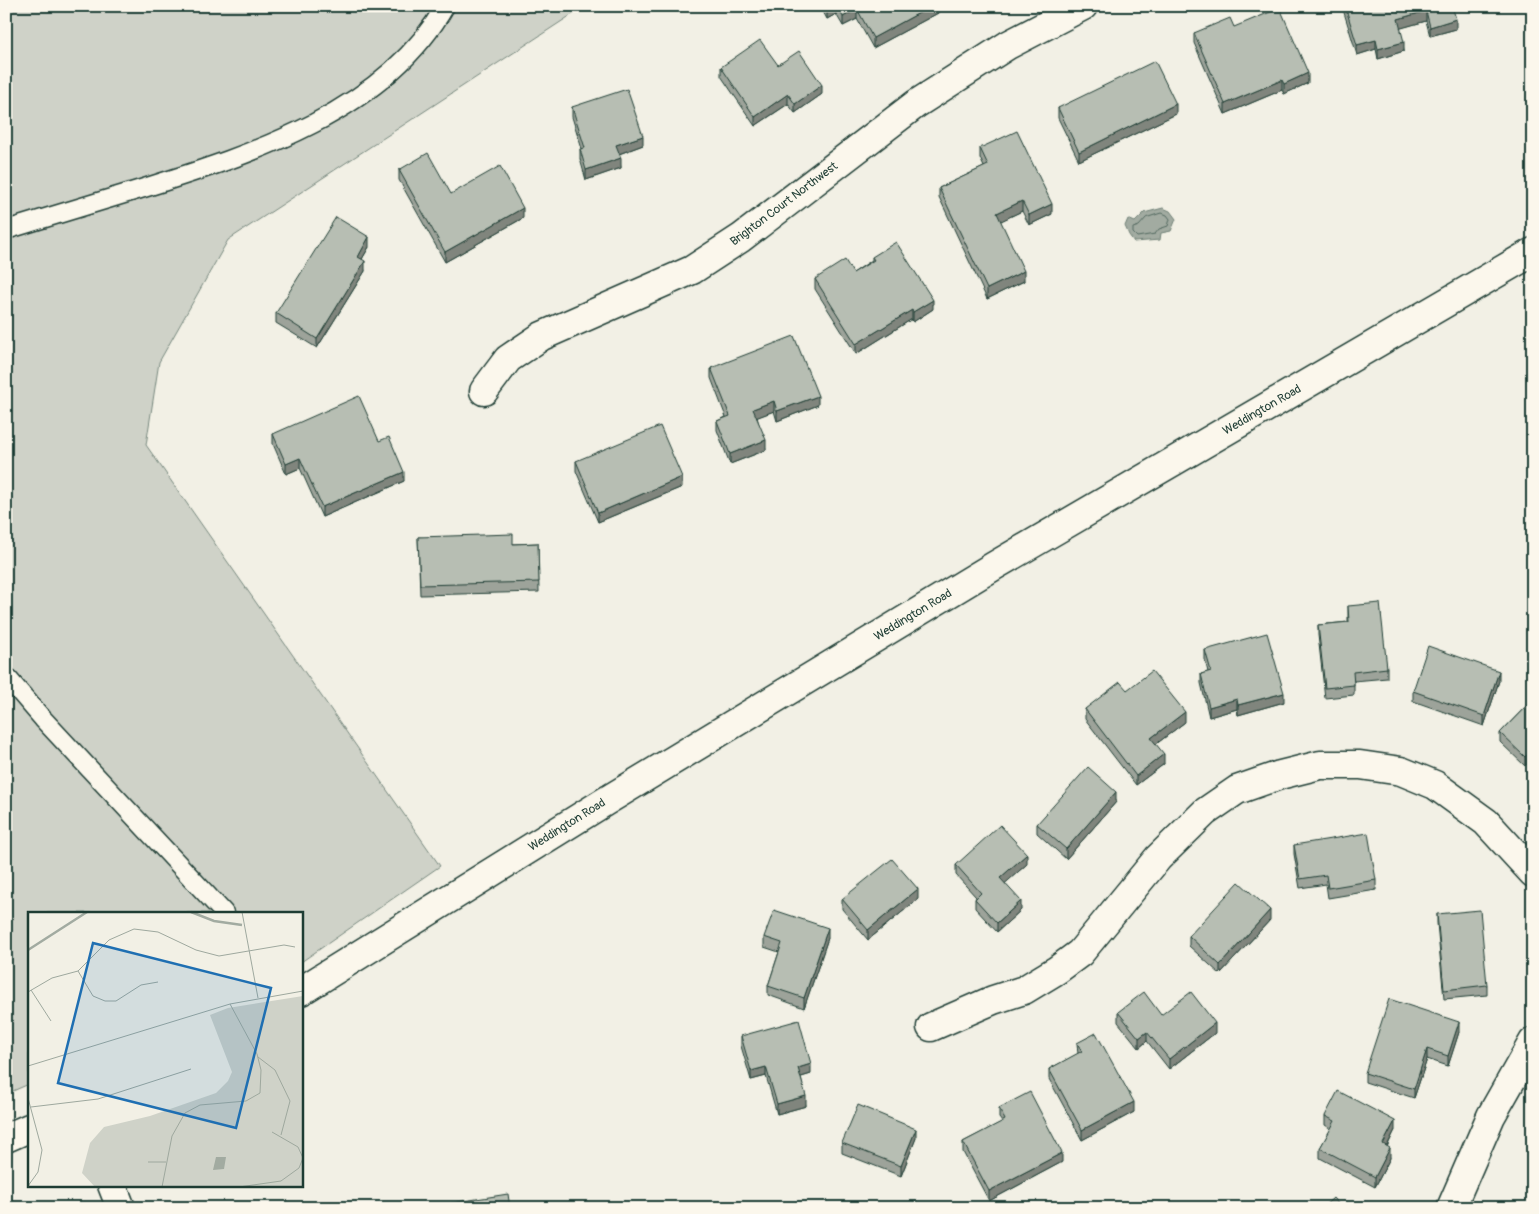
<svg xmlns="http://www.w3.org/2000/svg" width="1539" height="1214" font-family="Pangolin,sans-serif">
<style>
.green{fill:#cfd2c8;stroke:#77887e}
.water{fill:#a2aba1;stroke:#6e7f75}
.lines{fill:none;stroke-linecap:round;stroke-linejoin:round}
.shore{stroke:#536960;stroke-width:1}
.service-casing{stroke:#1f3d34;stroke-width:21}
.minor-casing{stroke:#1f3d34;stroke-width:31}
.secondary-casing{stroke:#1f3d34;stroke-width:31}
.service{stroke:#fbf7ec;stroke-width:18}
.minor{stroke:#fbf7ec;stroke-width:28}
.secondary{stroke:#fbf7ec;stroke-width:28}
.wall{fill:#9da39a;stroke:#1f3d34}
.shaded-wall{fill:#80857d;stroke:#1f3d34}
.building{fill:#b7beb3;stroke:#1f3d34}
.labels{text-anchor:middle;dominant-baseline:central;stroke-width:4;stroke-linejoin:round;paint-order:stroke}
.street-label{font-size:12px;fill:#1f3d34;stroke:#fbf7ec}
.inset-river{fill:none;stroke:#a2aba1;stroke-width:2.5}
.inset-road{fill:none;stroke:#9ea89e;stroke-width:1}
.view{fill:#1f6fb2;fill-opacity:0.15;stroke:#1f6fb2;stroke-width:2.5}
.inset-edge{fill:none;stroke:#1f3d34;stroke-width:2.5}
</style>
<rect width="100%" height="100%" fill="#f2f0e5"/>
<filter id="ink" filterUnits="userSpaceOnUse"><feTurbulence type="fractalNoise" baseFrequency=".02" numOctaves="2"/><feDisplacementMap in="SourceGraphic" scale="10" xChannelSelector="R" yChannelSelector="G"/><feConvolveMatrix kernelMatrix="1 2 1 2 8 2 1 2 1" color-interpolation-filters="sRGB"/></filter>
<g filter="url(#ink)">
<path class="green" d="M 6,6 L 585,6 L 228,240 L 159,362 L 146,445 L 440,866 L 301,962 L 301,913 L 29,913 L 29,1084 L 6,1094 Z"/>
<path class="water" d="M 1163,208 L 1170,211 L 1176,219 L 1171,231 L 1161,233 L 1160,240 L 1134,242 L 1129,235 L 1125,226 L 1128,219 L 1135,222 L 1144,213 Z"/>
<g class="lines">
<path class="shore" d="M 1162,213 L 1167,215 L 1170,219 L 1168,226 L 1159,229 L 1155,234 L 1137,237 L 1133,233 L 1133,228 L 1139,226 L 1146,218 Z"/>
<g class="service-casing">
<path id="service" d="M 6,230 C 52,216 98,202 144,188 C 252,154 385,112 445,6
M 6,676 L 43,719 L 224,913"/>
</g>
<g class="minor-casing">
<path id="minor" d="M 484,391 L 508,359 L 542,336 L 692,270 L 741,238 L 916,104 L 1008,45 L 1083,6
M 931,1027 L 993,1000 L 1024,990 L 1057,970 L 1080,953 L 1158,858 L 1205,812 L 1237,790 L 1280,775 L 1320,765 L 1360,765 L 1401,771 L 1435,785 L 1486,822 L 1533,873
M 112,1185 L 121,1208
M 1451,1208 L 1491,1116 L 1533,1042"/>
</g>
<g class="secondary-casing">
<path id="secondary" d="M 301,991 L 606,801 L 994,566 L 1533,252
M 6,1138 L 29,1128"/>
</g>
<use href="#service" class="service"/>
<use href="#minor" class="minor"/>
<use href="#secondary" class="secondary"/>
</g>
<path class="wall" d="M 820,6 L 938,6 L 938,13 L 873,48 L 857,19 L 843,26 L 836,14 L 827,19 Z
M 1342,6 L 1452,6 L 1456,29 L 1430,36 L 1426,21 L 1400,28 L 1404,51 L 1378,59 L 1376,49 L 1357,55 Z
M 1234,27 L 1308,83 L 1284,94 L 1282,90 L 1225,114 L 1194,43 L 1194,33 Z
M 778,65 L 822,94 L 795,113 L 788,104 L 755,126 L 721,76 L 721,67 Z
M 572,107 L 643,145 L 619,154 L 621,168 L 586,180 L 580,159 L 580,149 L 582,149 L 572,117 Z
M 1058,108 L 1176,114 L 1079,161 L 1058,118 Z
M 980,148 L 1052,214 L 1029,225 L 1022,211 L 1000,221 L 1024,281 L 987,299 L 939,197 L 939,188 L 984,167 L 980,158 Z
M 399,170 L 451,194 L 523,218 L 445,262 L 399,180 Z
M 369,247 L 362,259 L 365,271 L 317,348 L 276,323 L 276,313 Z
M 872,257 L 933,309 L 913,322 L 912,319 L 856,354 L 815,289 L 815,279 L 853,273 L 872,260 Z
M 711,368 L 818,405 L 777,421 L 774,411 L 757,417 L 766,450 L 730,464 L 717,430 L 717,421 L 726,417 L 711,378 Z
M 273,434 L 379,441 L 404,481 L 322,517 L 300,468 L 286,474 L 273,444 Z
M 576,461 L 682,487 L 598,522 L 576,471 Z
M 418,537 L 513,544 L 538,543 L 539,592 L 420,595 Z
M 1348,606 L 1387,668 L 1387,678 L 1354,681 L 1354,695 L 1325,698 L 1318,635 L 1318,625 L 1348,622 Z
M 1205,650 L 1284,702 L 1238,715 L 1237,709 L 1209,717 L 1201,683 L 1201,674 L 1208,672 L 1205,660 Z
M 1499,681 L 1484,726 L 1413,701 L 1413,691 Z
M 1127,690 L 1185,722 L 1156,744 L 1164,764 L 1136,785 L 1085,719 L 1085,709 Z
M 1533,699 L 1533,758 L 1525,766 L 1500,742 L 1500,733 Z
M 1116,802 L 1066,859 L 1037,833 L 1037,824 Z
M 1294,845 L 1376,880 L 1376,890 L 1328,898 L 1326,884 L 1300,888 L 1294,854 Z
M 1027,864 L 1005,883 L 1021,910 L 997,932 L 975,908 L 975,899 L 976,897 L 956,875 L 956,865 Z
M 842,899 L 918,899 L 868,940 L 842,909 Z
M 1437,914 L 1487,985 L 1487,995 L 1444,999 L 1437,923 Z
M 1270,920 L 1220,974 L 1189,946 L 1189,936 Z
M 764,937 L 828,938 L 804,1008 L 768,995 L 768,986 L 779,952 L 764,947 Z
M 1118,1012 L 1161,1015 L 1215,1033 L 1169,1069 L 1147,1041 L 1139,1048 L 1118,1022 Z
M 1459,1032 L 1448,1066 L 1427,1059 L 1414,1098 L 1365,1082 L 1365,1073 Z
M 741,1036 L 811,1074 L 801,1077 L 806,1106 L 777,1114 L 766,1076 L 751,1080 L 741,1046 Z
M 1077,1043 L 1134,1112 L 1082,1140 L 1049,1079 L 1049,1069 L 1078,1054 Z
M 999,1108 L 1062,1162 L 989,1201 L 963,1152 L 963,1142 L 1002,1122 L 999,1118 Z
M 1325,1116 L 1395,1130 L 1387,1147 L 1390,1158 L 1375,1187 L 1320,1158 L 1320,1148 L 1331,1129 L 1325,1125 Z
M 916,1138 L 901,1176 L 842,1153 L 842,1143 Z"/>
<path class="shaded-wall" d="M 832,6 L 836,6 L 836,14 L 827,19 L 827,9 Z
M 932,6 L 938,6 L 938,13 L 873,48 L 873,38 Z
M 857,9 L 857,19 L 843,26 L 843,17 Z
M 1426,11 L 1426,21 L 1398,29 L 1398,19 Z
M 1456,19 L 1456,29 L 1430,36 L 1430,27 Z
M 1376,40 L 1376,49 L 1357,55 L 1357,45 Z
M 1404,42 L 1404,51 L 1378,59 L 1378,49 Z
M 1308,73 L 1308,83 L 1284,94 L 1284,84 Z
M 1282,80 L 1282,90 L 1225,114 L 1225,104 Z
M 822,85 L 822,94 L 795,113 L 795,104 Z
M 788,94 L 788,104 L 755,126 L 755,117 Z
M 1176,104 L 1176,114 L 1079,161 L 1079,152 Z
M 643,136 L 643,145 L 616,155 L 616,145 Z
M 621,158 L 621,168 L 586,180 L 586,170 Z
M 1022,201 L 1022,211 L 997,223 L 997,213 Z
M 1052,204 L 1052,214 L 1029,225 L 1029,215 Z
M 523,208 L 523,218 L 445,262 L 445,252 Z
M 369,237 L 369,247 L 358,266 L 358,257 Z
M 365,261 L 365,271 L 317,348 L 317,339 Z
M 1024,271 L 1024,281 L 987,299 L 987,289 Z
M 933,300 L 933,309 L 913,322 L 913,312 Z
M 912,310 L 912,319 L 856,354 L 856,344 Z
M 818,396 L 818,405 L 777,421 L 777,411 Z
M 774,401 L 774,411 L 753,419 L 753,409 Z
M 766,440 L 766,450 L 730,464 L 730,454 Z
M 300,458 L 300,468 L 286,474 L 286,464 Z
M 404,472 L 404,481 L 322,517 L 322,507 Z
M 682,477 L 682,487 L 598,522 L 598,513 Z
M 1499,671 L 1499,681 L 1484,726 L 1484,716 Z
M 1284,693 L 1284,702 L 1238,715 L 1238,705 Z
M 1237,699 L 1237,709 L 1209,717 L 1209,707 Z
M 1185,712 L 1185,722 L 1151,748 L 1151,738 Z
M 1533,749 L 1533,758 L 1525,766 L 1525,757 Z
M 1164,754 L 1164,764 L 1136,785 L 1136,776 Z
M 1116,792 L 1116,802 L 1066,859 L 1066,849 Z
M 1027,854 L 1027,864 L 1000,888 L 1000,878 Z
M 918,889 L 918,899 L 868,940 L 868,930 Z
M 1021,901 L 1021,910 L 997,932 L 997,923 Z
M 1270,910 L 1270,920 L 1220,974 L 1220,965 Z
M 828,928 L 828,938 L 804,1008 L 804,998 Z
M 1459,1022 L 1459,1032 L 1448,1066 L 1448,1056 Z
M 1215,1023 L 1215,1033 L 1169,1069 L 1169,1059 Z
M 1147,1032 L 1147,1041 L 1139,1048 L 1139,1038 Z
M 1427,1049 L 1427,1059 L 1414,1098 L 1414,1089 Z
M 811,1064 L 811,1074 L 798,1078 L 798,1068 Z
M 766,1067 L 766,1076 L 751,1080 L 751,1071 Z
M 806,1096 L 806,1106 L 777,1114 L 777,1104 Z
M 1134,1102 L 1134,1112 L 1082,1140 L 1082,1130 Z
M 1395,1121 L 1395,1130 L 1383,1154 L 1383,1144 Z
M 916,1129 L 916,1138 L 901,1176 L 901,1166 Z
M 1390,1148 L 1390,1158 L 1375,1187 L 1375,1177 Z
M 1062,1153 L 1062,1162 L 989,1201 L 989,1191 Z"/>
<path class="building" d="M 825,6 L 832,6 L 827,9 Z
M 837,6 L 932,6 L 873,38 L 857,9 L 843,17 Z
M 1345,6 L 1452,6 L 1456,19 L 1430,27 L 1426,11 L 1398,19 L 1404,42 L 1378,49 L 1376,40 L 1357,45 Z
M 1280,8 L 1308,73 L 1284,84 L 1282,80 L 1225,104 L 1194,33 L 1230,18 L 1234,27 Z
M 760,40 L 778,65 L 799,51 L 822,85 L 795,104 L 788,94 L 755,117 L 721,67 Z
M 1155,61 L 1176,104 L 1079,152 L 1058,108 Z
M 627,89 L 643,136 L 616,145 L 621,158 L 586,170 L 580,149 L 585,148 L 572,107 Z
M 1017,131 L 1052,204 L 1029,215 L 1022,201 L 997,213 L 1024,271 L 987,289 L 939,188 L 988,165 L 980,148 Z
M 428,153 L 451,194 L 500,166 L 523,208 L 445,252 L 399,170 Z
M 336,217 L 369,237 L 358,257 L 365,261 L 317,339 L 276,313 Z
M 896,242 L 933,300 L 913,312 L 912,310 L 856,344 L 815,279 L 845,260 L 853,273 L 874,260 L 872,257 Z
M 794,336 L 818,396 L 777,411 L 774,401 L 753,409 L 766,440 L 730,454 L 717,421 L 730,416 L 711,368 Z
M 359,396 L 379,441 L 389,437 L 404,472 L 322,507 L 300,458 L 286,464 L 273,434 Z
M 660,426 L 682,477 L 598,513 L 576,461 Z
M 513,534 L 513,544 L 538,543 L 539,582 L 420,585 L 418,537 Z
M 1380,603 L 1387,668 L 1353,672 L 1354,685 L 1325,688 L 1318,625 L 1349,622 L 1348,606 Z
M 1267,633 L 1284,693 L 1238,705 L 1237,699 L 1209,707 L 1201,674 L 1211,671 L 1205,650 Z
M 1428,646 L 1499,671 L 1484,716 L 1413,691 Z
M 1152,671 L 1185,712 L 1151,738 L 1164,754 L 1136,776 L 1085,709 L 1120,682 L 1127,690 Z
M 1533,699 L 1533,749 L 1525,757 L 1500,733 Z
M 1088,767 L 1116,792 L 1066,849 L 1037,824 Z
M 1000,825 L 1027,854 L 1000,878 L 1021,901 L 997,923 L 975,899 L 981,893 L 956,865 Z
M 1368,833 L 1376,880 L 1328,888 L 1326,875 L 1300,879 L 1294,845 Z
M 892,859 L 918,889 L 868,930 L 842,899 Z
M 1239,882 L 1270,910 L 1220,965 L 1189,936 Z
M 774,910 L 828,928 L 804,998 L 768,986 L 782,943 L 764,937 Z
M 1480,910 L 1487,985 L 1444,990 L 1437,914 Z
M 1144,992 L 1161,1015 L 1191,992 L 1215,1023 L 1169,1059 L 1147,1032 L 1139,1038 L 1118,1012 Z
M 1389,999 L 1459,1022 L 1448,1056 L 1427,1049 L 1414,1089 L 1365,1073 Z
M 799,1020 L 811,1064 L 798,1068 L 806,1096 L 777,1104 L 766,1067 L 751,1071 L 741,1036 Z
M 1096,1033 L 1134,1102 L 1082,1130 L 1049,1069 L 1082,1051 L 1077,1043 Z
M 1338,1091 L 1395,1121 L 1383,1144 L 1390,1148 L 1375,1177 L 1320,1148 L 1335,1121 L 1325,1116 Z
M 1030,1092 L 1062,1153 L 989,1191 L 963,1142 L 1005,1120 L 999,1108 Z
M 858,1105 L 916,1129 L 901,1166 L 842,1143 Z
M 508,1194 L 510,1208 L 452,1208 L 451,1203 Z
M 1333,1198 L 1342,1208 L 1322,1208 Z"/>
</g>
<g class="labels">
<g class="street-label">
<text transform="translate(784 204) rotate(-37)">Brighton Court Northwest</text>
<text transform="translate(1262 410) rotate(-30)">Weddington Road</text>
<text transform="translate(913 615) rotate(-31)">Weddington Road</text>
<text transform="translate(567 825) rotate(-32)">Weddington Road</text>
</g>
</g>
<g transform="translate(28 912)">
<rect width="275" height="275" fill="#f2f0e5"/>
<path d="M 275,84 L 275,275 L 67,275 L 54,261 L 62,231 L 76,215 L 122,204 L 188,181 L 200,169 L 204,160 L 182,103 L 200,96 Z" fill="#cfd2c8"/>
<path d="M 188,245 L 198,245 L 196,257 L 185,258 Z" fill="#a2aba1"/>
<path class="inset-river" d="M 163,0 L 186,9 L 214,13M 0,38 L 59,0"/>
<path class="inset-road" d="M 214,0 L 230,86M 50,59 L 65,84 L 77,89 L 88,89 L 113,73 L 130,70M 3,78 L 23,109M 0,80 L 24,66 L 50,59 L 81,28 L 106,17 L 130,20 L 168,38 L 191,44 L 256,33 L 267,35M 230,145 L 247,158 L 262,189 L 253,223M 0,154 L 202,92 L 275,79M 0,186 L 14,238 L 10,260 L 0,274M 3,195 L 70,187 L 163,157M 120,250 L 138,250M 134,275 L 144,224 L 157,201 L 172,193 L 218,189 L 232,181 L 233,158 L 229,142 L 202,92M 211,275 L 253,269 L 271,256 L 275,246 L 270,235 L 244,220"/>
<path class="view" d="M 65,31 L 243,76 L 208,216 L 30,171 Z"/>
<rect width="275" height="275" class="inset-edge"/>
</g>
<rect width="1539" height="1214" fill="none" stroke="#fbf7ec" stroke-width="25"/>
<rect x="12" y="12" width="1514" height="1189" fill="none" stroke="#1f3d34" stroke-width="2" filter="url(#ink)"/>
</svg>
